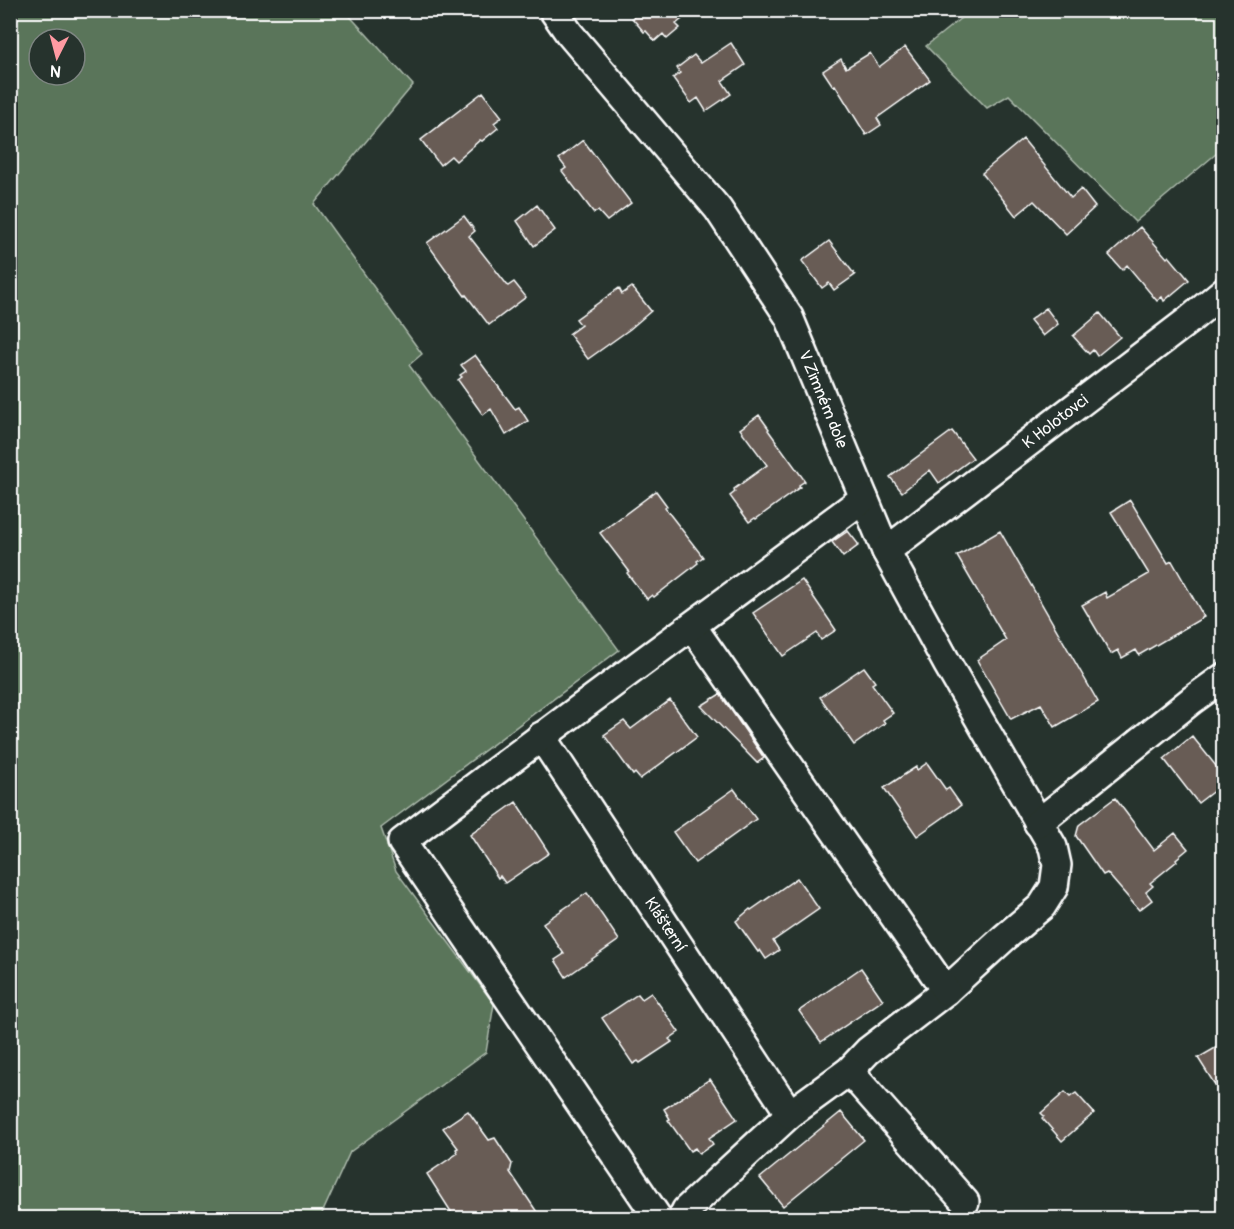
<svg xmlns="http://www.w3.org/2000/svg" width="1234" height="1229" font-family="Pangolin,sans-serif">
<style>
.green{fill:#5a745a;stroke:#acbaac;stroke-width:1.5;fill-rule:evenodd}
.building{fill:#675b54;stroke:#fff;stroke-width:1.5}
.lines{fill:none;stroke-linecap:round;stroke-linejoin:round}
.minor-casing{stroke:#fff;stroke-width:32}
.minor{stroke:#26332d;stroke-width:27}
.labels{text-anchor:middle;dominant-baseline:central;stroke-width:4.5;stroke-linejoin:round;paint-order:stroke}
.street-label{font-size:16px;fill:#fff;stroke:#26332d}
</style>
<rect width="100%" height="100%" fill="#26332d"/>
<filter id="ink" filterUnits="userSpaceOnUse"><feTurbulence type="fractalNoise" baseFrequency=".0167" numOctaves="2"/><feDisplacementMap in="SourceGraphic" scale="12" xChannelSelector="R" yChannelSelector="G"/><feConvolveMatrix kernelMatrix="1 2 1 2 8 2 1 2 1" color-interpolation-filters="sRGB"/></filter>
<g filter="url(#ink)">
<path class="green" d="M 971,10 L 1223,11 L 1223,148 L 1135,222 L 1009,95 L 987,108 L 926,46 Z
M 10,11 L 345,11 L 413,85 L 314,204 L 422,354 L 409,365 L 619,650 L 381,828 L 396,871 L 494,1004 L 486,1052 L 350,1152 L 320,1218 L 11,1218 ZM 39,39 L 75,39 L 75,75 L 39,75 Z"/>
<path class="building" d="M 641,10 L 693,10 L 676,24 L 680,28 L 667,39 L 663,34 L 655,41 L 646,31 L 644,32 L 632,18 Z
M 731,43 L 745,65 L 722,81 L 731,94 L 706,111 L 698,98 L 691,103 L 673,78 L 680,73 L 677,68 L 694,55 L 701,63 Z
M 905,47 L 930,80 L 877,118 L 881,125 L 866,135 L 835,85 L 833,86 L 823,71 L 841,59 L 846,68 L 870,53 L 879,67 Z
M 483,92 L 502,117 L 494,123 L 498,128 L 482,141 L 480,140 L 456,161 L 451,156 L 440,165 L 421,140 Z
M 1023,139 L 1071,198 L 1081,189 L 1095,207 L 1066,234 L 1034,201 L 1016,216 L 982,173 Z
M 583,140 L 631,203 L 607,221 L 598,211 L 594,213 L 562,171 L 566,168 L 559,159 Z
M 537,205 L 555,230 L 534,246 L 517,221 Z
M 464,216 L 475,231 L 469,236 L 508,286 L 514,282 L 526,297 L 489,325 L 466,295 L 465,296 L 427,243 Z
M 1140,227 L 1167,258 L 1169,256 L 1189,280 L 1164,301 L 1162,297 L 1157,301 L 1127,265 L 1122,270 L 1109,255 Z
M 829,241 L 855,275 L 834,290 L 829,283 L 822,288 L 802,261 Z
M 632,287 L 651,311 L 630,329 L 588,359 L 569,334 L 581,325 L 576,319 L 619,288 L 622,294 Z
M 1046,308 L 1058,324 L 1043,336 L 1030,320 Z
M 1100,313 L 1120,337 L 1097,356 L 1093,350 L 1089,354 L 1073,336 Z
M 475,355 L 515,409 L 519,407 L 528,421 L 506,435 L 491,409 L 483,415 L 458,380 L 462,377 L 460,375 L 466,371 L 461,365 Z
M 759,415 L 769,429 L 768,430 L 805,481 L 799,485 L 800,487 L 756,519 L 755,518 L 749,522 L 730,496 L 735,492 L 734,489 L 767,465 L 740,429 Z
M 952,431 L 973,458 L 939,483 L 930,470 L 902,492 L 890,477 Z
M 656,491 L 667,506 L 665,508 L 703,557 L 697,561 L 698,563 L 654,597 L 652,595 L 647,599 L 627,573 L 629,571 L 600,533 Z
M 1130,500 L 1168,563 L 1172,561 L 1204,617 L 1139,655 L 1136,650 L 1122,658 L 1118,650 L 1111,654 L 1082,605 L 1105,592 L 1107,598 L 1149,574 L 1111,512 Z
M 848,531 L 859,545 L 843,557 L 832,542 Z
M 1000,531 L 1098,702 L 1055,727 L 1041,704 L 1011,719 L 977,660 L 1006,640 L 957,556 Z
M 802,580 L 836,630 L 821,640 L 817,633 L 783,656 L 753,613 Z
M 864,667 L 875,682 L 872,684 L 893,713 L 883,720 L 885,723 L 854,745 L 820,697 Z
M 720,694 L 764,758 L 757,763 L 701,706 Z
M 670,700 L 697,737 L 640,779 L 635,773 L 633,775 L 604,735 L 624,721 L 631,729 Z
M 1192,736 L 1224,776 L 1224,783 L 1198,803 L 1164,759 Z
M 927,763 L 946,790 L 949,788 L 961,805 L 917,836 L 884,788 L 916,767 L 917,770 Z
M 734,789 L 756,819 L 695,863 L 673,832 Z
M 1115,798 L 1154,850 L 1175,833 L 1188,849 L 1176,859 L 1177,861 L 1150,883 L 1153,886 L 1146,892 L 1152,900 L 1139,910 L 1107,873 L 1103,875 L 1076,836 L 1079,825 Z
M 516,802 L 549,853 L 505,883 L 500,876 L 498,878 L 470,835 Z
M 797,878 L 819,909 L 773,941 L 779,950 L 766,959 L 760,950 L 758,952 L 736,921 L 750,909 L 751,910 Z
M 587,893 L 619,940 L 566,977 L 555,960 L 564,954 L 543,923 Z
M 861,968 L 883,1000 L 821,1042 L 799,1011 Z
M 651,993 L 679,1032 L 669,1039 L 672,1042 L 640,1063 L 638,1061 L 633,1064 L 602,1018 L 638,994 L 642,999 Z
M 1217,1047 L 1224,1058 L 1224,1099 L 1198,1058 Z
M 710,1079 L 737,1119 L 709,1138 L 713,1144 L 699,1154 L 695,1148 L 690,1151 L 668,1120 L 670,1119 L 664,1109 Z
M 1065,1092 L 1070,1097 L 1076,1093 L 1094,1113 L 1062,1141 L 1042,1118 L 1044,1116 L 1041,1113 Z
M 468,1111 L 489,1140 L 495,1138 L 512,1164 L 510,1172 L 541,1218 L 455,1218 L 427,1174 L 458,1153 L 456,1149 L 458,1148 L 443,1128 Z
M 841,1112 L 864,1140 L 783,1206 L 760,1178 Z"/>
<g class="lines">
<g class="minor-casing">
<g id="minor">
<path id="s1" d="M 553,10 L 569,33 L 718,209 L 789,317 L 886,551 L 948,665 L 1053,847 L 1057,865 L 1054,887 L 1042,906 L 1004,938 L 946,991 L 868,1051 L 849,1071 L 790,1114 L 686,1210 L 682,1218"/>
<path id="s2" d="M 886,551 L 1189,320 L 1224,291"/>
<path d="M 692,626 L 946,991"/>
<path id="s3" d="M 541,736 L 790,1114"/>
<path d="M 1038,823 L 1192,700 L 1224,677"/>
<path d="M 849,1071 L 965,1202"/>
<path d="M 658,1218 L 402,842 C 555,725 710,613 864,498"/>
</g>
</g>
<use href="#minor" class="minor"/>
</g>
</g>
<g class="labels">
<g class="street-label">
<text stroke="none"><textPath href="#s1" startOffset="477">V Zimném dole</textPath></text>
<text stroke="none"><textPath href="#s2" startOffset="213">K Holotovci</textPath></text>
<text stroke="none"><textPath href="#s3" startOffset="226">Klášterní</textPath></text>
</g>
</g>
<rect width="1234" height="1229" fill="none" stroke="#26332d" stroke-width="36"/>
<rect x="18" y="18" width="1198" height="1193" fill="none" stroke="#fff" stroke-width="2" filter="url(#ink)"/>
<g transform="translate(57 57) rotate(186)"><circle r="28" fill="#26332d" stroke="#7d8581" stroke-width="1.5"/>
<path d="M0-4.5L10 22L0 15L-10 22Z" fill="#ff9aa2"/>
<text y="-9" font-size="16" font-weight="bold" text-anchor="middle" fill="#ffffff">N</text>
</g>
</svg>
